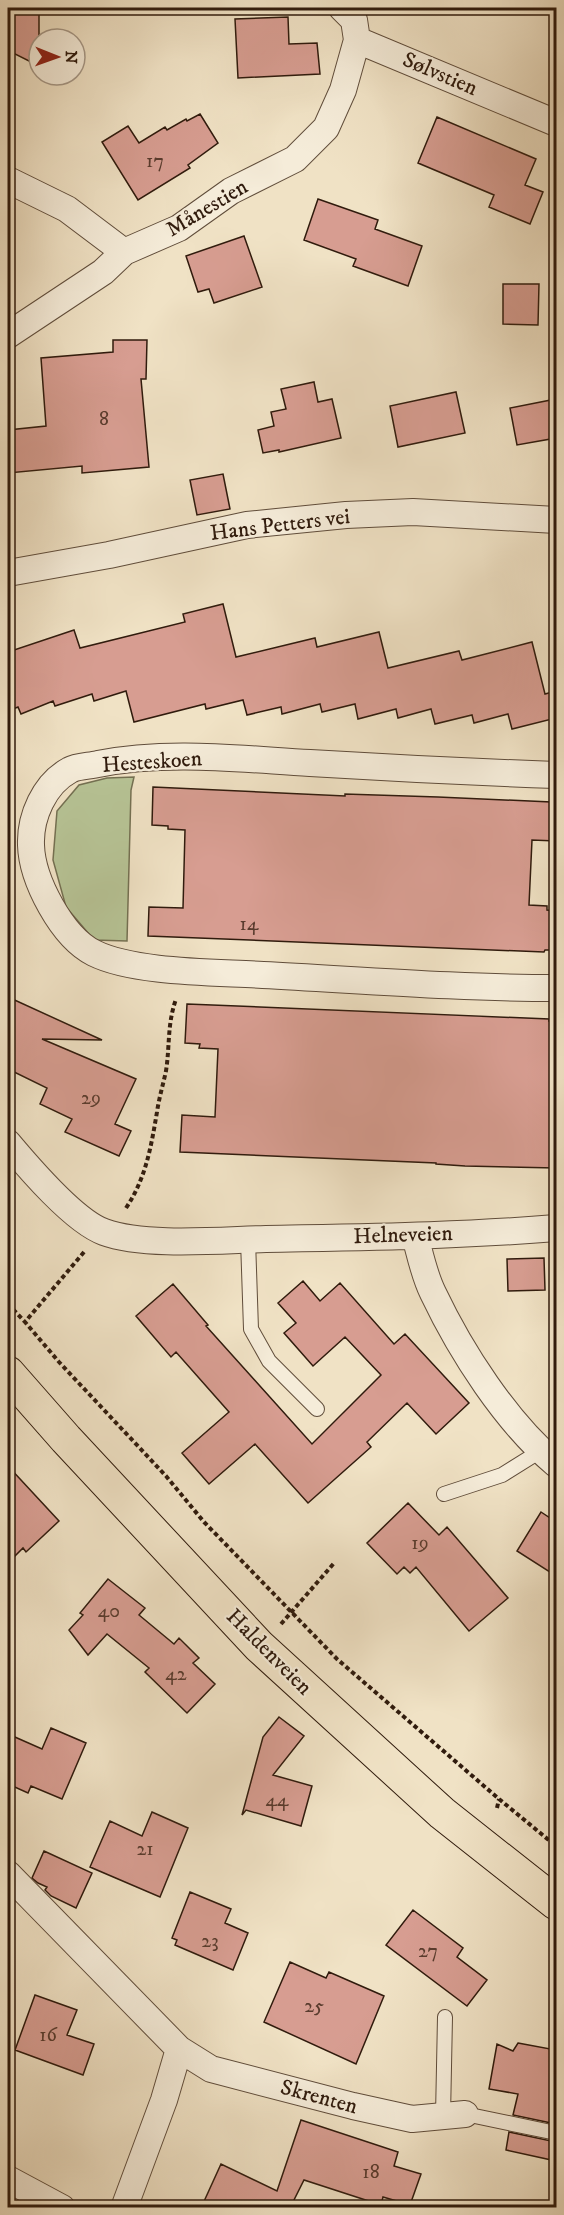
<svg xmlns="http://www.w3.org/2000/svg" width="564" height="2215" font-family="'IM FELL DW Pica',serif">
<style>
.green{fill:#b7c496;stroke:#747052;stroke-width:1.5}
.building{fill:#d79d91;stroke:#301b0d;stroke-width:1.5}
.lines{fill:none;stroke-linecap:round;stroke-linejoin:round}
.lane-casing{stroke:#604d3b;stroke-width:16}
.street-casing{stroke:#604d3b;stroke-width:28}
.primary-casing{stroke:#301b0d;stroke-width:35}
.path{stroke:#301b0d;stroke-width:4;stroke-dasharray:4.5 3;stroke-linecap:butt}
.lane{stroke:#f5ecd9;stroke-width:14}
.street{stroke:#f5ecd9;stroke-width:26}
.primary{stroke:#f0e2c5;stroke-width:33}
.labels{text-anchor:middle;dominant-baseline:central;stroke-width:4.5;stroke-linejoin:round;paint-order:stroke}
.number-label{font-size:20px;fill:#5a3c2e}
.street-label{font-size:22px;fill:#301b0d;stroke:#f5ecd9}
</style>
<rect width="100%" height="100%" fill="#f0e2c5"/>
<filter id="stains"><feTurbulence type="fractalNoise" baseFrequency=".00333" numOctaves="4"/><feColorMatrix values="0 0 0 0 .2 0 0 0 0 .09 0 0 0 0 .02 0 0 0 .5 -.17"/></filter>
<radialGradient id="worn" r=".72"><stop offset=".6" stop-color="#630" stop-opacity="0"/><stop offset="1" stop-color="#630" stop-opacity=".3"/></radialGradient>
<path class="green" d="M 134,777 L 131,790 L 127,941 L 94,940 L 66,907 L 53,860 L 57,811 L 79,785 L 107,778 Z"/>
<path class="building" d="M 8,8 L 39,8 L 39,66 L 13,53 L 8,45 Z
M 288,17 L 289,44 L 317,43 L 320,74 L 238,78 L 235,19 Z
M 200,114 L 218,143 L 188,165 L 190,168 L 138,200 L 102,142 L 128,126 L 139,143 L 165,127 L 167,130 L 186,119 L 187,121 Z
M 437,117 L 536,159 L 525,185 L 543,192 L 530,224 L 489,207 L 494,195 L 418,163 Z
M 318,199 L 378,220 L 375,229 L 422,246 L 408,286 L 353,266 L 356,259 L 304,240 Z
M 244,236 L 262,287 L 214,303 L 209,289 L 198,292 L 186,256 Z
M 503,284 L 539,284 L 538,325 L 503,324 Z
M 113,340 L 147,340 L 146,379 L 141,379 L 149,467 L 82,473 L 82,466 L 8,473 L 8,430 L 46,426 L 41,358 L 113,352 Z
M 314,382 L 318,402 L 332,399 L 341,438 L 279,452 L 279,450 L 263,453 L 258,430 L 274,426 L 271,412 L 286,409 L 281,389 Z
M 456,392 L 465,433 L 398,447 L 390,406 Z
M 556,399 L 556,438 L 517,445 L 510,408 Z
M 223,474 L 230,509 L 197,515 L 190,480 Z
M 223,604 L 236,657 L 315,638 L 317,647 L 379,632 L 388,668 L 459,651 L 462,660 L 532,642 L 545,694 L 556,691 L 556,718 L 512,729 L 508,714 L 474,723 L 472,715 L 435,724 L 431,709 L 398,718 L 396,709 L 358,719 L 355,704 L 322,712 L 320,704 L 282,714 L 281,707 L 247,715 L 243,700 L 206,709 L 205,704 L 134,722 L 126,691 L 94,701 L 92,694 L 55,706 L 53,701 L 21,714 L 18,707 L 8,711 L 8,652 L 74,630 L 80,648 L 185,622 L 183,614 Z
M 153,787 L 345,796 L 345,794 L 438,797 L 551,802 L 551,804 L 556,804 L 556,841 L 532,840 L 529,905 L 547,906 L 547,910 L 556,911 L 556,950 L 545,950 L 544,952 L 148,936 L 149,907 L 183,908 L 185,830 L 168,829 L 168,826 L 152,825 Z
M 8,997 L 102,1040 L 42,1039 L 136,1079 L 115,1124 L 131,1131 L 119,1156 L 65,1132 L 72,1119 L 40,1104 L 47,1088 L 8,1069 Z
M 187,1004 L 549,1019 L 549,1021 L 556,1022 L 556,1168 L 465,1166 L 436,1164 L 436,1163 L 180,1152 L 182,1115 L 215,1117 L 218,1049 L 199,1048 L 200,1044 L 185,1043 Z
M 544,1258 L 545,1290 L 508,1291 L 507,1259 Z
M 303,1281 L 320,1301 L 340,1283 L 394,1344 L 405,1334 L 469,1403 L 436,1434 L 407,1403 L 367,1442 L 371,1447 L 308,1503 L 255,1444 L 209,1484 L 182,1453 L 229,1412 L 176,1352 L 171,1357 L 136,1316 L 173,1284 L 208,1325 L 206,1326 L 312,1444 L 381,1375 L 345,1337 L 313,1366 L 284,1333 L 296,1323 L 278,1303 Z
M 8,1466 L 59,1521 L 26,1552 L 23,1548 L 8,1563 Z
M 408,1503 L 439,1535 L 447,1527 L 508,1598 L 469,1631 L 416,1567 L 410,1573 L 404,1567 L 397,1574 L 367,1543 Z
M 541,1512 L 556,1522 L 556,1576 L 517,1551 Z
M 108,1579 L 145,1608 L 139,1615 L 174,1644 L 179,1638 L 199,1658 L 193,1663 L 215,1684 L 187,1713 L 145,1672 L 149,1668 L 107,1634 L 88,1655 L 69,1630 L 83,1615 L 80,1613 Z
M 279,1717 L 304,1736 L 273,1775 L 312,1786 L 301,1826 L 246,1810 L 242,1815 L 263,1737 Z
M 51,1728 L 86,1743 L 62,1799 L 31,1786 L 28,1793 L 8,1784 L 8,1734 L 42,1749 Z
M 152,1812 L 188,1828 L 160,1897 L 90,1867 L 110,1821 L 142,1836 Z
M 44,1851 L 92,1873 L 76,1908 L 51,1896 L 45,1890 L 47,1887 L 38,1883 L 32,1878 Z
M 190,1892 L 231,1909 L 225,1923 L 248,1933 L 233,1970 L 175,1945 L 177,1940 L 172,1938 Z
M 413,1910 L 463,1948 L 457,1957 L 487,1980 L 467,2006 L 386,1945 Z
M 290,1962 L 326,1978 L 329,1972 L 384,1996 L 356,2064 L 264,2022 Z
M 35,1995 L 77,2010 L 67,2035 L 94,2044 L 83,2075 L 15,2050 Z
M 518,2043 L 556,2050 L 556,2124 L 513,2115 L 518,2094 L 489,2089 L 497,2044 L 513,2051 Z
M 301,2120 L 398,2152 L 394,2166 L 421,2174 L 410,2205 L 383,2197 L 381,2205 L 304,2180 L 294,2200 L 310,2208 L 201,2208 L 221,2164 L 277,2191 Z
M 509,2132 L 556,2142 L 556,2161 L 506,2150 Z"/>
<g class="lines">
<g class="lane-casing">
<path id="lane" d="M 248,1240 L 251,1329 L 269,1361 L 317,1409
M 444,1494 L 502,1475 L 542,1450
M 465,2114 L 556,2133
M 443,2116 L 445,2017"/>
</g>
<g class="street-casing">
<path id="street" d="M 357,40 L 556,123
M 8,180 L 67,209 L 124,252
M 8,335 L 103,272 L 124,252 L 179,228 L 231,191 L 295,159 L 326,128 L 343,90 L 357,40 L 354,20 L 342,8
M 8,573 L 109,555 L 247,525 L 346,515 L 413,512 L 556,520
M 556,775 C 474,772 392,768 310,763 C 240,759 167,750 98,764 C 90,766 77,766 70,770 C 44,784 30,817 31,845 C 32,880 62,937 94,953 C 134,973 217,972 263,975 C 360,980 458,988 556,988
M 8,1143 C 29,1168 74,1221 104,1232 C 145,1247 221,1240 266,1239 C 363,1237 460,1236 556,1228
M 415,1236 C 420,1254 424,1275 433,1293 C 461,1352 506,1422 556,1464
M 8,1874 L 179,2049 L 164,2100 L 124,2208
M 179,2049 L 211,2069 L 353,2106 L 412,2119 L 465,2114
M 8,2179 L 62,2208"/>
</g>
<g class="primary-casing">
<path id="primary" d="M 8,1373 L 66,1439 L 259,1646 L 442,1813 L 556,1903"/>
</g>
<path class="path" d="M 126,1208 C 146,1178 151,1147 157,1112 C 159,1098 163,1085 166,1071 C 170,1045 167,1025 176,999
M 84,1252 L 25,1322 L 59,1362 L 166,1476 L 204,1522 L 337,1659 L 499,1799 L 556,1846
M 8,1304 L 25,1322
M 281,1624 L 335,1562
M 497,1808 L 499,1799"/>
<use href="#lane" class="lane"/>
<use href="#street" class="street"/>
<use href="#primary" class="primary"/>
</g>
<g class="labels">
<g class="number-label">
<text x="155" y="161">17</text>
<text x="104" y="419">8</text>
<text x="249" y="924">14</text>
<text x="91" y="1098">29</text>
<text x="420" y="1543">19</text>
<text x="109" y="1611">40</text>
<text x="176" y="1674">42</text>
<text x="277" y="1800">44</text>
<text x="145" y="1849">21</text>
<text x="210" y="1941">23</text>
<text x="428" y="1951">27</text>
<text x="314" y="2006">25</text>
<text x="48" y="2035">16</text>
<text x="371" y="2172">18</text>
</g>
<g class="street-label">
<text transform="translate(440 74) rotate(23)">Sølvstien</text>
<text transform="translate(207 208) rotate(-31)">Månestien</text>
<text transform="translate(280 525) rotate(-7)">Hans Petters vei</text>
<text transform="translate(152 762) rotate(-4)">Hesteskoen</text>
<text transform="translate(403 1235) rotate(-2)">Helneveien</text>
<text transform="translate(269 1652) rotate(45)">Haldenveien</text>
<text transform="translate(319 2097) rotate(15)">Skrenten</text>
</g>
</g>
<rect width="564" height="2215" fill="none" stroke="#f0e2c5" stroke-width="30"/>
<rect x="9" y="9" width="546" height="2197" fill="none" stroke="#301b0d" stroke-width="3"/>
<rect x="15" y="15" width="534" height="2185" fill="none" stroke="#301b0d" stroke-width="1.5"/>
<g transform="translate(57 57) rotate(91)"><circle r="28" fill="#f5ecd9" stroke="#a69887" stroke-width="1.5"/>
<path d="M0-4.5L10 22L0 15L-10 22Z" fill="#8f2418"/>
<text y="-9" font-size="16" font-weight="bold" text-anchor="middle" fill="#301b0d">N</text>
</g>
<rect width="100%" height="100%" filter="url(#stains)"/>
<rect width="100%" height="100%" fill="url(#worn)"/>
</svg>
